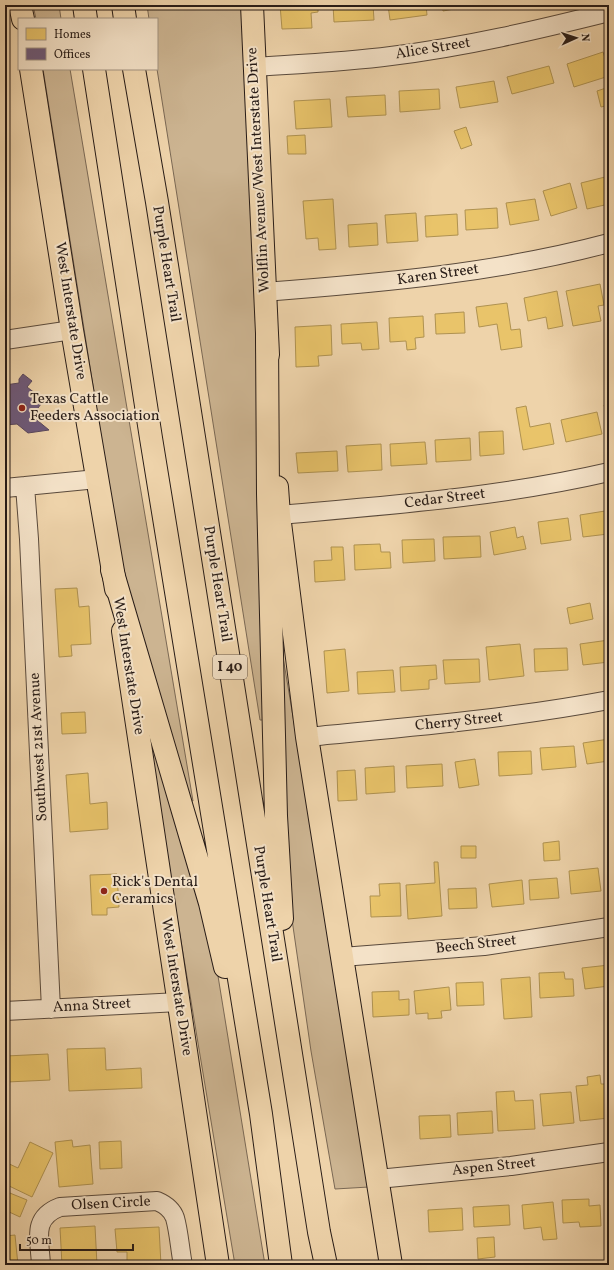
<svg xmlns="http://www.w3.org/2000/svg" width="614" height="1270" font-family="Vollkorn,serif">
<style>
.green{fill:#ccb491;stroke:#7a6854}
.homes{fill:#e9c46a;stroke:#af9251}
.offices{fill:#6d597a;stroke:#58475c}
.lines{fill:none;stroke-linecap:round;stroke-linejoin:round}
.minor-casing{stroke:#5a4a3c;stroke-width:20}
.major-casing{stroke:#281c17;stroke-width:24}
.highway-casing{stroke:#281c17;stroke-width:24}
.minor{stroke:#f4e2c8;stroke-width:18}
.major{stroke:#eed3aa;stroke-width:22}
.highway{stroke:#eed3aa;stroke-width:22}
.poi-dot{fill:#8f2418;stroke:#f4e2c8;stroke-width:1.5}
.labels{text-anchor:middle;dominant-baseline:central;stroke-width:4;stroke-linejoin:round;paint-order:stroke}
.shield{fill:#f4e2c8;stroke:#65574c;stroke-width:1}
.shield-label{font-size:14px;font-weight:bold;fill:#281c17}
.street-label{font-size:15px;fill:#281c17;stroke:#f4e2c8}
.poi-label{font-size:15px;fill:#281c17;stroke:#f4e2c8;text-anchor:start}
</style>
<rect width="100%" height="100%" fill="#eed3aa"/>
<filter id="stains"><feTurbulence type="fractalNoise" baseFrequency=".005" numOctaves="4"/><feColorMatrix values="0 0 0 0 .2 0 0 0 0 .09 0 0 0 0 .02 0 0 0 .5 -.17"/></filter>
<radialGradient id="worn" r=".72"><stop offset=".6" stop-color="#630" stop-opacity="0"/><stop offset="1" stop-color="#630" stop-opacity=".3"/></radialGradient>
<path class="green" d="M 33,5 L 59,5 L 61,19 L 36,19 Z
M 147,5 L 242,5 L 262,475 L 267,720 L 260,720 L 157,69 L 157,19 L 149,19 Z
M 43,69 L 70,69 L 193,801 L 186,800 L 124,582 Z
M 277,656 L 283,657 L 318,866 L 369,1187 L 335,1189 L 311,1051 L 286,878 Z
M 153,723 L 211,933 L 265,1265 L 235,1265 L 145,725 Z"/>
<path class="homes" d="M 280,5 L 318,5 L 318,12 L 311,13 L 312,28 L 282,29 Z
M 333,5 L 373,5 L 374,20 L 334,22 Z
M 388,5 L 426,5 L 427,15 L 390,20 Z
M 442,5 L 476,5 L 443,11 Z
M 603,52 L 609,70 L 609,76 L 574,87 L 567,64 Z
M 549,66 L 554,83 L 512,94 L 507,77 Z
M 494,81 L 498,102 L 460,108 L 456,87 Z
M 609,87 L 609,105 L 601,107 L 597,91 Z
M 439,89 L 440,109 L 400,112 L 399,91 Z
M 385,95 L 386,115 L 348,117 L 346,97 Z
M 330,99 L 332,127 L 296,129 L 294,101 Z
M 466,127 L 472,145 L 461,149 L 454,131 Z
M 305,135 L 306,154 L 288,154 L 287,136 Z
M 609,176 L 609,204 L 587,209 L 581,183 Z
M 570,183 L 577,208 L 551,216 L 543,191 Z
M 333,199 L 336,249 L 319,250 L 318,238 L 306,239 L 303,201 Z
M 535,199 L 539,220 L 510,225 L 506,203 Z
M 497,208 L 498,228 L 466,230 L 465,210 Z
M 416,213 L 418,241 L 387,243 L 385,215 Z
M 457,214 L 458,235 L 426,237 L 425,216 Z
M 377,223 L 378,245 L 349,247 L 348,225 Z
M 600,284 L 604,305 L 598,306 L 601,321 L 573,326 L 566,291 Z
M 557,291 L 563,326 L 548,329 L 546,317 L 528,321 L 524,298 Z
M 507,303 L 511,330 L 520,329 L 522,347 L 501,350 L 497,324 L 479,327 L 476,307 Z
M 464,312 L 465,333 L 436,334 L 435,314 Z
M 423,316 L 424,337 L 415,338 L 416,349 L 407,350 L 406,341 L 390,342 L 389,318 Z
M 377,322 L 379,349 L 362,350 L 361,343 L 342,344 L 341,324 Z
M 331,325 L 332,355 L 318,356 L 319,366 L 296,367 L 295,327 Z
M 609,403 L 609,426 L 604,405 Z
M 526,406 L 530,427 L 550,423 L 554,444 L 523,450 L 516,408 Z
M 597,412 L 602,434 L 566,442 L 561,420 Z
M 503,431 L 504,454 L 480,456 L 479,432 Z
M 470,438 L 471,460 L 436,462 L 435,440 Z
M 425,442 L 427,464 L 391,466 L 390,444 Z
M 381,444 L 382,470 L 348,472 L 346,446 Z
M 337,451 L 338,471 L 298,473 L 296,453 Z
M 605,511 L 608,534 L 583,537 L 580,515 Z
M 568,518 L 571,540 L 541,544 L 538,522 Z
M 515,527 L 517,538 L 523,536 L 526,549 L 494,555 L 490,532 Z
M 480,536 L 481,557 L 444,559 L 443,537 Z
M 434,539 L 435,561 L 403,563 L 402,540 Z
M 380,544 L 381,552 L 390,552 L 391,568 L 355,570 L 354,545 Z
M 331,547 L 343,547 L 345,580 L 315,582 L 314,561 L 332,560 Z
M 77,588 L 79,607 L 89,606 L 91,644 L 71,645 L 72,656 L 59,657 L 55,589 Z
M 590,603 L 593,619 L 570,624 L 567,608 Z
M 609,640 L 609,662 L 583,665 L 580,644 Z
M 520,644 L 524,676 L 489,680 L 486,647 Z
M 567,648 L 568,670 L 535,672 L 534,649 Z
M 345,649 L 349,691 L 327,693 L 324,651 Z
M 479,659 L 480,682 L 445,684 L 443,660 Z
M 436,665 L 437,679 L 429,680 L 429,689 L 401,691 L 400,667 Z
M 393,670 L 395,692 L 358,694 L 357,672 Z
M 85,712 L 86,733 L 62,734 L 61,713 Z
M 609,739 L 609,761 L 587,764 L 583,743 Z
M 574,746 L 576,767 L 542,770 L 540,748 Z
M 531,751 L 532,774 L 499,776 L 498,752 Z
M 475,759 L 479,785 L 459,788 L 455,762 Z
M 442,764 L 443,786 L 407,788 L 406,766 Z
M 394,766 L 395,792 L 366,794 L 365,768 Z
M 355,770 L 357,800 L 338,801 L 337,771 Z
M 88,773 L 90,804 L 107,802 L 108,829 L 70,832 L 66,775 Z
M 559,841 L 560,860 L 544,861 L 543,843 Z
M 461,846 L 476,846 L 476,858 L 461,858 Z
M 434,862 L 438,862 L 442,916 L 408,919 L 406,885 L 435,883 Z
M 598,868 L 601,891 L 571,894 L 569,871 Z
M 117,874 L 119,907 L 107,908 L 107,915 L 92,915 L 90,875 Z
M 557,878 L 559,898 L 530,900 L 529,880 Z
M 522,880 L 524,904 L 492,907 L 489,884 Z
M 400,883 L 401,916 L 371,917 L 370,896 L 380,896 L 379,884 Z
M 476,888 L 477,908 L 449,909 L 448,889 Z
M 609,965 L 609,986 L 585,989 L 582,968 Z
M 564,972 L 565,979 L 573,979 L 574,996 L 540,998 L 539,973 Z
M 530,977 L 532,1017 L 504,1019 L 501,979 Z
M 483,982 L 484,1005 L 457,1006 L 456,983 Z
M 449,987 L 451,1010 L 441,1011 L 442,1018 L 428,1019 L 428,1013 L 416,1014 L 414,991 Z
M 399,991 L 399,1000 L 409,999 L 409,1015 L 373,1017 L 372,992 Z
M 105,1048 L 106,1070 L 141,1068 L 142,1088 L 69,1091 L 67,1049 Z
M 48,1054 L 50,1080 L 7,1082 L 6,1056 Z
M 600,1075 L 601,1084 L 606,1084 L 609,1118 L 580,1121 L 576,1086 L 588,1085 L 587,1077 Z
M 514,1091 L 515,1101 L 533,1100 L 535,1129 L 498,1131 L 496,1092 Z
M 571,1092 L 574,1123 L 543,1126 L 540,1094 Z
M 492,1111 L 493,1133 L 458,1135 L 457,1113 Z
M 450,1115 L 451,1137 L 420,1139 L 419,1116 Z
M 72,1140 L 73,1147 L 90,1145 L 93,1184 L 59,1187 L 55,1142 Z
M 121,1141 L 122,1168 L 100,1169 L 99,1142 Z
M 30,1142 L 53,1153 L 32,1197 L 5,1184 L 5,1162 L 18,1168 Z
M 5,1191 L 27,1200 L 20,1217 L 7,1211 L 5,1214 Z
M 607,1191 L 609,1191 L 609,1212 Z
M 589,1199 L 589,1206 L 600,1205 L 601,1226 L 580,1227 L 579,1222 L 563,1223 L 562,1200 Z
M 553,1202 L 557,1239 L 543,1240 L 541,1227 L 524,1229 L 522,1205 Z
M 509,1205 L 510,1225 L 474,1227 L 473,1207 Z
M 462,1208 L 463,1230 L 429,1232 L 428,1210 Z
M 95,1226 L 97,1265 L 62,1265 L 60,1228 Z
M 159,1227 L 161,1265 L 127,1265 L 127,1252 L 117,1252 L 115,1229 Z
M 15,1235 L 18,1265 L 5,1265 L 5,1236 Z
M 494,1237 L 495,1257 L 478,1259 L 477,1238 Z"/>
<path class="offices" d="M 23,374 L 32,381 L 27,387 L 44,400 L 32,416 L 49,430 L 28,433 L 17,424 L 5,425 L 5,385 L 19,383 L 19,379 Z"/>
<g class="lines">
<g class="minor-casing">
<path id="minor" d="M 254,67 C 300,64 346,62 391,56 C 465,47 537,30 609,12
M 264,292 C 380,283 497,273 609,243
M 5,340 L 72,330
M 25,486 L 29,539 L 51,1009
M 5,488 L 97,479
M 279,515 C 390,505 501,497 609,472
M 307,737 C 408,727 509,719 609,700
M 342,957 L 484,946 L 609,927
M 5,1011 L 179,1002
M 378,1179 L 511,1166 L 609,1152
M 41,1265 C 40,1240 31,1218 60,1207 L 157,1201 C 164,1204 172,1209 175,1218 C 179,1232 180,1250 183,1265"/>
</g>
<g class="major-casing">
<path id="major" d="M 20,5 L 23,19
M 252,5 L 268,355
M 31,69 L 72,330 L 116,589
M 277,487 L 279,515 L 307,737 L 391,1265
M 123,631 L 218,1265"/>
</g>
<g class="highway-casing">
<path id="highway" d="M 84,5 L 86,19
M 123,5 L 125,19
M 94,69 L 151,438 L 261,1114 L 281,1265
M 134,69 L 157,202 L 319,1232 L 326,1265
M 267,336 L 268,494 L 276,816 L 282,919
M 112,570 L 210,903 L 225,967"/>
</g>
<use href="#minor" class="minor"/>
<use href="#major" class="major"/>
<use href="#highway" class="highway"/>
</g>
<g class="poi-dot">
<circle cx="22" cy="408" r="4"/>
<circle cx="104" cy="891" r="4"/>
</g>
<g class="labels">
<rect class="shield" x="213" y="655" width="34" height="24" rx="3"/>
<g class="shield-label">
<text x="230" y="667">I 40</text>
</g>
<g class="street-label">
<text transform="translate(433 49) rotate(-9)">Alice Street</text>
<text transform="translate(259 170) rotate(-93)">Wolflin Avenue/West Interstate Drive</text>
<text transform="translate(166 264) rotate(81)">Purple Heart Trail</text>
<text transform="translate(438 275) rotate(-8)">Karen Street</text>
<text transform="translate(70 311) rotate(81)">West Interstate Drive</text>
<text transform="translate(445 499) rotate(-7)">Cedar Street</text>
<text transform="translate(217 584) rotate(81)">Purple Heart Trail</text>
<text transform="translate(128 666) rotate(81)">West Interstate Drive</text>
<text transform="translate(459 722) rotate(-6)">Cherry Street</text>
<text transform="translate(39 747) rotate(-93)">Southwest 21st Avenue</text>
<text transform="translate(267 904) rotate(81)">Purple Heart Trail</text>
<text transform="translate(476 945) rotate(-6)">Beech Street</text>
<text transform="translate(176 987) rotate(81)">West Interstate Drive</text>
<text transform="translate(92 1006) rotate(-3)">Anna Street</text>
<text transform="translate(494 1167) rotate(-6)">Aspen Street</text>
<text transform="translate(111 1204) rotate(-3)">Olsen Circle</text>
</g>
<g class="poi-label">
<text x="30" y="399">Texas Cattle<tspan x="30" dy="17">Feeders Association</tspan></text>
<text x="112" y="882">Rick's Dental<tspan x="112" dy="17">Ceramics</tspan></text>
</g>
</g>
<rect width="614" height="1270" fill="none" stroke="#eed3aa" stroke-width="20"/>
<rect x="6" y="6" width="602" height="1258" fill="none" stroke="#281c17" stroke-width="2"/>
<rect x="10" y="10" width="594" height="1250" fill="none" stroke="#281c17"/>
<rect x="18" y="18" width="140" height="52" fill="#f4e2c8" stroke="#a29381"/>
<rect x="26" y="28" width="20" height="12" fill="#e9c46a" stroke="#a29381"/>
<text x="54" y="38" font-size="12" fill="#281c17">Homes</text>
<rect x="26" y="48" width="20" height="12" fill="#6d597a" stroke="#a29381"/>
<text x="54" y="58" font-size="12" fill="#281c17">Offices</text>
<g transform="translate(576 38) rotate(87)" stroke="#f4e2c8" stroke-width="3" paint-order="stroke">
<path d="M0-3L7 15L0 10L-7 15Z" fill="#281c17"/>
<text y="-6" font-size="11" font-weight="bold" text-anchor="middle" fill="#281c17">N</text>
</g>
<path d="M20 1244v6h113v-6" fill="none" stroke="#281c17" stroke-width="2"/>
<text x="26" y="1244" font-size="12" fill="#281c17" stroke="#f4e2c8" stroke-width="3" paint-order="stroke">50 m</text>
<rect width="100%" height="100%" filter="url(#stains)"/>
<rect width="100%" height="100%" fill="url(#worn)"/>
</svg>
